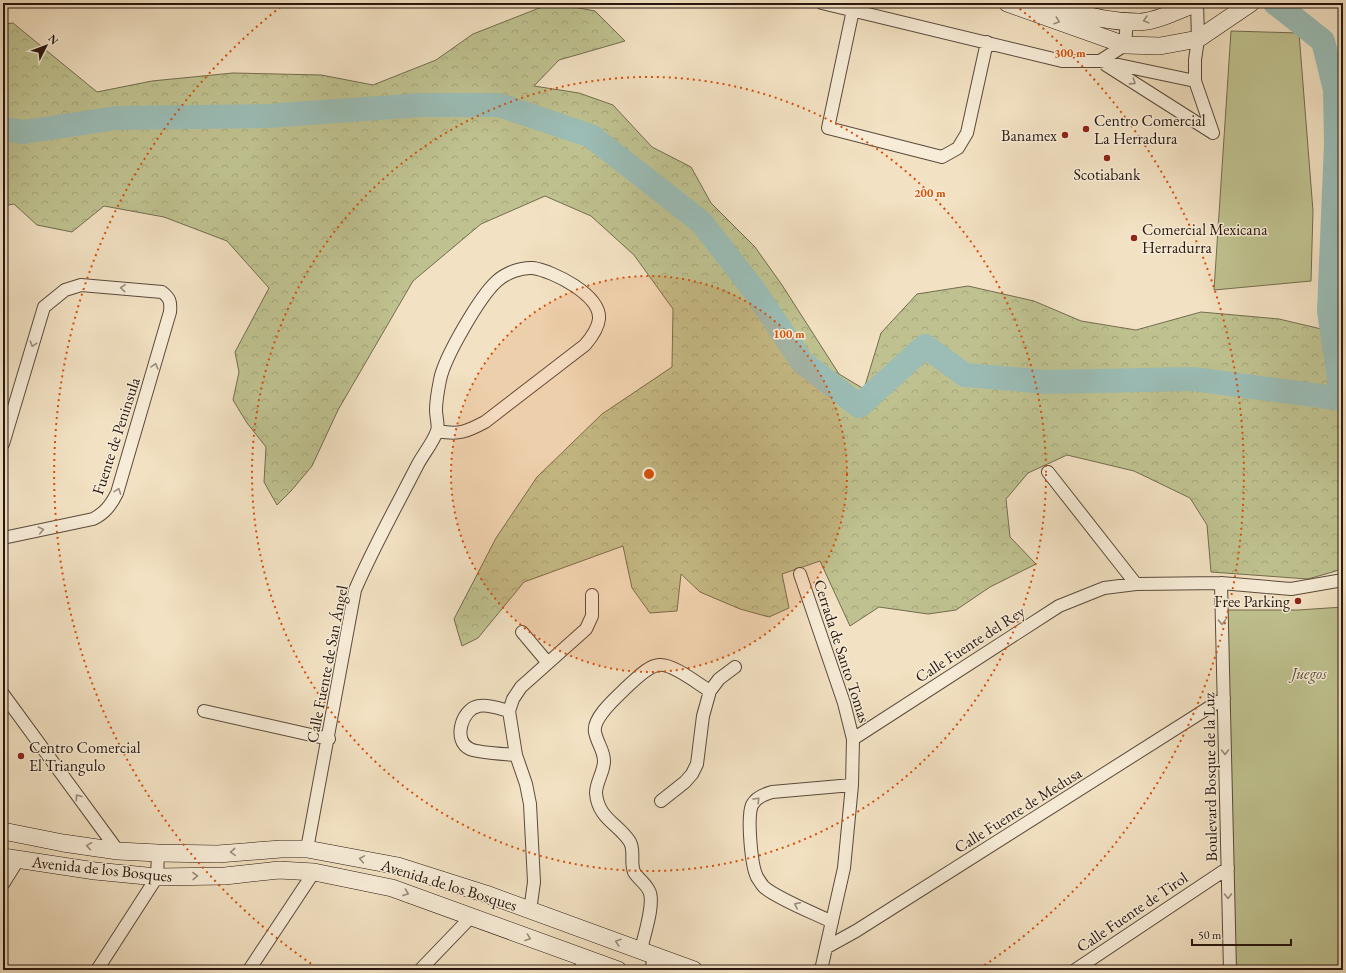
<svg xmlns="http://www.w3.org/2000/svg" width="1346" height="973" font-family="'EB Garamond',serif">
<style>
.forest{fill:url(#forest-crowns);stroke:#736c4f}
.green{fill:#bfc290;stroke:#736c4f}
.lines{fill:none;stroke-linecap:round;stroke-linejoin:round}
.river{stroke:#9bbdb6;stroke-width:24}
.minor-casing{stroke:#5a4a3b;stroke-width:14}
.secondary-casing{stroke:#27170e;stroke-width:18}
.minor{stroke:#f7ecd7;stroke-width:12}
.secondary{stroke:#f7ecd7;stroke-width:17}
.oneway{stroke:#998c7d}
.ring{fill:none;stroke:#d5520c;stroke-width:2;stroke-dasharray:2 4}
.poi-dot{fill:#8f2418;stroke:#f7ecd7;stroke-width:1.5}
.labels{text-anchor:middle;dominant-baseline:central;stroke-width:3;stroke-linejoin:round;paint-order:stroke}
.poi-label{font-size:16px;fill:#27170e;stroke:#f7ecd7;text-anchor:start}
.street-label{font-size:16px;fill:#27170e;stroke:#f7ecd7}
.park-label{font-size:16px;font-style:italic;fill:#5c533c;stroke:#f7ecd7}
.centre{fill:#d5520c;stroke:#f7ecd7;stroke-width:2}
.ring-label{font-size:12px;text-anchor:middle;font-weight:bold;fill:#d5520c;stroke:#f7ecd7;stroke-width:3;stroke-linejoin:round;paint-order:stroke}
</style>
<defs>
<pattern id="forest-crowns" width="20" height="18" patternUnits="userSpaceOnUse"><rect width="20" height="18" fill="#bfc290"/><path d="M2 6a3 3 0 1 1 6 0M12 15a3 3 0 1 1 6 0" fill="none" stroke="#a4a67b"/></pattern>
</defs>
<rect width="100%" height="100%" fill="#f2e1c2"/>
<filter id="stains"><feTurbulence type="fractalNoise" baseFrequency=".005" numOctaves="4"/><feColorMatrix values="0 0 0 0 .2 0 0 0 0 .09 0 0 0 0 .02 0 0 0 .5 -.17"/></filter>
<radialGradient id="worn" r=".72"><stop offset=".6" stop-color="#630" stop-opacity="0"/><stop offset="1" stop-color="#630" stop-opacity=".3"/></radialGradient>
<path class="forest" d="M 552,3 L 595,11 L 625,41 L 559,60 L 534,86 L 579,93 L 613,105 L 652,147 L 691,167 L 711,203 L 755,247 L 782,285 L 839,374 L 864,389 L 881,333 L 917,294 L 968,286 L 1034,301 L 1081,321 L 1136,330 L 1201,312 L 1279,319 L 1334,332 L 1343,331 L 1343,569 L 1308,579 L 1211,572 L 1207,525 L 1190,498 L 1134,471 L 1067,455 L 1028,473 L 1006,499 L 1010,537 L 1036,564 L 990,587 L 956,610 L 928,614 L 879,607 L 850,626 L 820,561 L 782,574 L 789,608 L 769,617 L 740,609 L 700,592 L 681,574 L 677,611 L 650,613 L 632,588 L 623,546 L 524,582 L 478,638 L 462,646 L 454,619 L 496,538 L 537,477 L 602,414 L 672,367 L 673,309 L 634,255 L 591,216 L 545,196 L 481,224 L 413,281 L 338,410 L 312,466 L 291,491 L 277,505 L 264,482 L 266,447 L 247,423 L 233,400 L 239,372 L 235,352 L 269,288 L 227,241 L 164,217 L 104,206 L 72,232 L 37,225 L 14,204 L 3,206 L 3,24 L 13,23 L 97,92 L 152,81 L 233,73 L 321,75 L 373,85 L 436,60 L 473,34 Z"/>
<path class="green" d="M 1231,31 L 1299,33 L 1313,211 L 1311,281 L 1214,290 Z
M 1343,607 L 1343,970 L 1233,970 L 1224,610 L 1298,610 Z"/>
<g class="lines">
<path class="river" d="M 1275,3 L 1323,41 L 1335,90 L 1336,144 L 1329,311 L 1342,399
M 3,129 L 24,132 L 116,118 L 267,116 L 421,105 L 499,105 L 591,136 L 701,222 L 754,290 L 802,362 L 859,406 L 925,346 L 965,375 L 1047,382 L 1193,379 L 1343,399"/>
<g class="minor-casing">
<path id="minor" d="M 822,3 L 1062,61 L 1100,61 L 1195,81
M 1197,3 L 1198,39 L 1195,60 L 1195,81 L 1213,133
M 853,10 L 828,128 L 942,157 L 958,148 L 967,133 L 987,42
M 1100,61 L 1125,45 L 1127,20
M 1106,65 L 1213,133
M 3,444 L 44,307 L 65,290 L 81,285 L 162,292 C 170,298 171,302 170,312 L 117,493 C 111,505 105,513 93,519 L 3,538
M 1048,472 L 1136,584
M 800,574 L 844,703 L 853,739 L 852,785 L 844,868 L 821,970
M 1221,583 L 1230,970
M 522,632 L 548,663
M 710,691 L 719,679 L 735,667
M 3,694 L 118,851
M 204,711 L 329,739
M 509,711 C 501,709 488,704 479,706 C 462,708 452,741 470,749 C 478,753 506,754 516,755
M 853,739 L 1059,606 L 1104,588 L 1136,584 L 1221,583 L 1291,589 L 1343,580
M 307,849 L 355,590 C 373,548 396,507 417,466 C 423,454 433,443 437,431 C 439,426 436,417 436,410 C 436,401 438,390 440,380 C 444,358 480,296 497,281 C 506,273 521,267 533,268 C 553,271 601,295 599,319 C 598,329 591,338 585,345 L 485,422 C 466,432 459,435 438,431
M 3,884 L 18,860
M 530,911 L 534,882 L 530,804 L 526,784 L 516,755 L 509,711 L 513,699 L 521,687 L 586,629 L 592,616 L 592,595
M 832,922 C 816,914 776,898 764,887 C 762,885 759,880 757,877 C 751,865 747,817 752,805 C 756,797 765,794 772,792 L 852,785
M 827,947 L 856,931 L 1224,698
M 641,950 C 644,935 654,907 650,893 C 647,884 639,880 634,872 C 630,862 635,851 630,842 C 619,824 598,819 596,793 C 596,782 604,772 604,761 C 604,750 597,743 595,732 C 592,717 619,695 629,685 C 637,678 648,666 659,665 C 672,663 698,684 710,691 L 703,716 L 697,764 L 692,774 L 685,782 L 661,801
M 97,970 L 157,877 L 158,853
M 249,970 L 314,872
M 420,970 L 471,917
M 579,970 L 588,959
M 651,970 L 655,954
M 1075,970 L 1228,868"/>
</g>
<g class="secondary-casing">
<path id="secondary" d="M 1007,3 L 1125,45 L 1160,46 L 1198,39 L 1251,3
M 1049,3 C 1077,14 1109,22 1139,22 C 1156,22 1181,9 1197,3
M 3,831 L 63,843 L 118,851 L 158,853 L 218,854 L 281,849 L 307,849 L 398,866 L 486,894 L 694,970
M 3,857 L 95,871 L 157,877 L 225,876 L 279,870 L 314,872 L 392,888 L 618,970"/>
</g>
<use href="#minor" class="minor"/>
<use href="#secondary" class="secondary"/>
</g>
<defs><path id="oneway-chevron" d="M-2-3.5L2.5 0L-2 3.5" fill="none" stroke-width="1.6" stroke-linecap="round" stroke-linejoin="round"/></defs>
<g class="oneway">
<use href="#oneway-chevron" transform="translate(1146 20) rotate(165)"/>
<use href="#oneway-chevron" transform="translate(1057 21) rotate(19)"/>
<use href="#oneway-chevron" transform="translate(1133 82) rotate(33)"/>
<use href="#oneway-chevron" transform="translate(123 288) rotate(-175)"/>
<use href="#oneway-chevron" transform="translate(33 344) rotate(107)"/>
<use href="#oneway-chevron" transform="translate(155 366) rotate(-74)"/>
<use href="#oneway-chevron" transform="translate(118 491) rotate(-70)"/>
<use href="#oneway-chevron" transform="translate(41 530) rotate(-12)"/>
<use href="#oneway-chevron" transform="translate(1222 622) rotate(88)"/>
<use href="#oneway-chevron" transform="translate(1225 752) rotate(89)"/>
<use href="#oneway-chevron" transform="translate(78 797) rotate(-126)"/>
<use href="#oneway-chevron" transform="translate(757 800) rotate(-47)"/>
<use href="#oneway-chevron" transform="translate(89 846) rotate(-172)"/>
<use href="#oneway-chevron" transform="translate(233 852) rotate(176)"/>
<use href="#oneway-chevron" transform="translate(362 859) rotate(-170)"/>
<use href="#oneway-chevron" transform="translate(195 876) rotate(-1)"/>
<use href="#oneway-chevron" transform="translate(406 893) rotate(20)"/>
<use href="#oneway-chevron" transform="translate(1228 896) rotate(89)"/>
<use href="#oneway-chevron" transform="translate(797 905) rotate(-154)"/>
<use href="#oneway-chevron" transform="translate(528 938) rotate(20)"/>
<use href="#oneway-chevron" transform="translate(618 942) rotate(-161)"/>
</g>
<circle cx="649" cy="474" r="198" fill="#d5520c" fill-opacity=".12"/>
<g class="ring">
<circle cx="649" cy="474" r="198"/>
<circle cx="649" cy="474" r="397"/>
<path d="M316 967A595 595 0 0 1 283 5M1015 5A595 595 0 0 1 982 967"/>
</g>
<g class="poi-dot">
<circle cx="1086" cy="129" r="4"/>
<circle cx="1065" cy="135" r="4"/>
<circle cx="1107" cy="158" r="4"/>
<circle cx="1134" cy="238" r="4"/>
<circle cx="1298" cy="601" r="4"/>
<circle cx="21" cy="756" r="4"/>
</g>
<g class="labels">
<g class="poi-label">
<text x="1094" y="120">Centro Comercial<tspan x="1094" dy="18">La Herradura</tspan></text>
<text x="1057" y="135" text-anchor="end">Banamex</text>
<text x="1107" y="174" text-anchor="middle">Scotiabank</text>
<text x="1142" y="229">Comercial Mexicana<tspan x="1142" dy="18">Herradurra</tspan></text>
<text x="1290" y="601" text-anchor="end">Free Parking</text>
<text x="29" y="747">Centro Comercial<tspan x="29" dy="18">El Triangulo</tspan></text>
</g>
<g class="street-label">
<text transform="translate(116 436) rotate(-72)">Fuente de Peninsula</text>
<text transform="translate(970 644) rotate(-33)">Calle Fuente del Rey</text>
<text transform="translate(842 651) rotate(72)">Cerrada de Santo Tomas</text>
<text transform="translate(327 664) rotate(-79)">Calle Fuente de San Ángel</text>
<text transform="translate(1210 777) rotate(-91)">Boulevard Bosque de la Luz</text>
<text transform="translate(1018 810) rotate(-32)">Calle Fuente de Medusa</text>
<text transform="translate(102 869) rotate(6)">Avenida de los Bosques</text>
<text transform="translate(449 885) rotate(17)">Avenida de los Bosques</text>
<text transform="translate(1132 912) rotate(-34)">Calle Fuente de Tirol</text>
</g>
<g class="park-label">
<text x="1309" y="673">Juegos</text>
</g>
</g>
<circle cx="649" cy="474" r="6" class="centre"/>
<g class="ring-label">
<text x="1070" y="57">300 m</text>
<text x="930" y="197">200 m</text>
<text x="789" y="338">100 m</text>
</g>
<rect width="1346" height="973" fill="none" stroke="#f2e1c2" stroke-width="16"/>
<rect x="4" y="4" width="1338" height="965" fill="none" stroke="#27170e" stroke-width="2"/>
<rect x="8" y="8" width="1330" height="957" fill="none" stroke="#27170e"/>
<g transform="translate(46 46) rotate(48)" stroke="#f7ecd7" stroke-width="3" paint-order="stroke">
<path d="M0-3L7 15L0 10L-7 15Z" fill="#27170e"/>
<text y="-6" font-size="11" font-weight="bold" text-anchor="middle" fill="#27170e">N</text>
</g>
<path d="M1192 939v6h99v-6" fill="none" stroke="#27170e" stroke-width="2"/>
<text x="1198" y="939" font-size="12" fill="#27170e" stroke="#f7ecd7" stroke-width="3" paint-order="stroke">50 m</text>
<rect width="100%" height="100%" filter="url(#stains)"/>
<rect width="100%" height="100%" fill="url(#worn)"/>
</svg>
